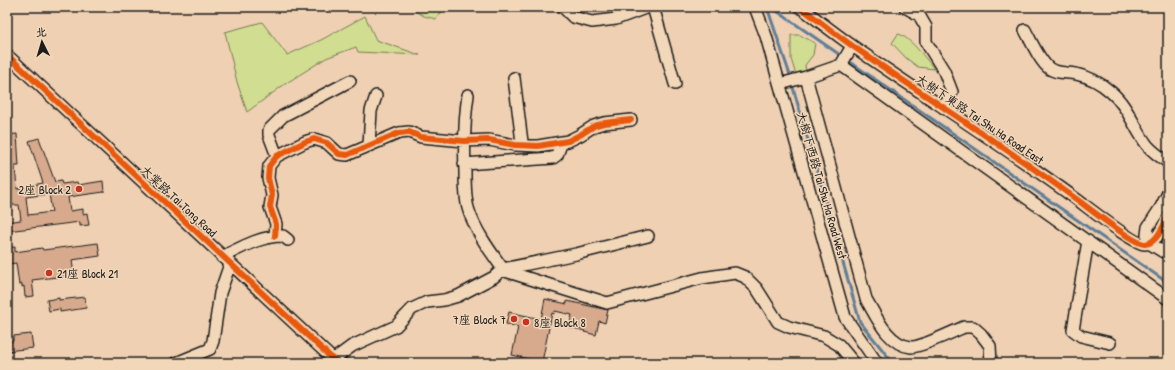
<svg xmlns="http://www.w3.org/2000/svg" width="1175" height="370" font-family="'Patrick Hand','LXGW WenKai TC',sans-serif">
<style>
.green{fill:#d1dd90;stroke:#767c56}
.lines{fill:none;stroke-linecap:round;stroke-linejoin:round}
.stream{stroke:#607f98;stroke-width:3}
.building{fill:#d7a98d;stroke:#1c1c1c;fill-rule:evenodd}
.minor-casing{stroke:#1c1c1c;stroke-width:14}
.minor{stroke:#f2d7b9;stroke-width:11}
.cycleway-casing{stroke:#f2d7b9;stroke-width:8}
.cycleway{stroke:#e8590c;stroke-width:6}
.poi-dot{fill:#c8321e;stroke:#f2d7b9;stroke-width:1.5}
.labels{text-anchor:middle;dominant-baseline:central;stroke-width:3;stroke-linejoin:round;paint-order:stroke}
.street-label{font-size:12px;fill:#1c1c1c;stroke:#f2d7b9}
.poi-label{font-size:12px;fill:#1c1c1c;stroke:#f2d7b9;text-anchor:end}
</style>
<rect width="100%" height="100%" fill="#efd0b2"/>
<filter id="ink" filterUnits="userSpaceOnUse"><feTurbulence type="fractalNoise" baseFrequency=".025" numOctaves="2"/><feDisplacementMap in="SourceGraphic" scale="8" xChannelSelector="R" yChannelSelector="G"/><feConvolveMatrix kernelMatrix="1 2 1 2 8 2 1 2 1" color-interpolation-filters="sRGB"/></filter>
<g filter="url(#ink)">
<path class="green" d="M 415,7 L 445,7 L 445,8 L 436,19 L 424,16 L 415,11 Z
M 365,16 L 376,40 L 420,55 L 358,52 L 356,47 L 326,58 L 285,84 L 247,112 L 237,82 L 225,32 L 262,22 L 287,55 L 321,40 Z
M 898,34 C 909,36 927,60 934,69 L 918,67 L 906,58 L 892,43 Z
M 791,35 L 800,35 L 815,43 L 813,55 L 805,65 L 806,73 L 796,75 L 791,59 Z"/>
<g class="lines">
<path class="stream" d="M 767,7 L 791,78
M 771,7 L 1168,283
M 792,84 L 860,322 L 893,363"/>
</g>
<path class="building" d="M 17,134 L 19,166 L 15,166 L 17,189 L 33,187 L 33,185 L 43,183 L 29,141 L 39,138 L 55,182 L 61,181 L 62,184 L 77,182 L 78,185 L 103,181 L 104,192 L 68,197 L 70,211 L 83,209 L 83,214 L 87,213 L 89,225 L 80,226 L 80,222 L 7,231 L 7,222 L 21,220 L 19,205 L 8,205 L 7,196 L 7,135 ZM 49,194 L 52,212 L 28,215 L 26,197 Z
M 98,243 L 100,256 L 72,260 L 74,275 L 32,280 L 34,296 L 25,297 L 24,286 L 22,287 L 22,284 L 19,285 L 16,263 L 9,264 L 7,248 L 15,247 L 15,252 L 42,248 L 43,250 Z
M 85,297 L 86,308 L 60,312 L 60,309 L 49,311 L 47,300 L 59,298 L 59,300 Z
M 545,299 L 567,304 L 567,301 L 608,310 L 605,323 L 599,321 L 596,335 L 584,332 L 585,331 L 569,327 L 572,315 L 555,311 L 554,314 L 552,313 L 542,362 L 512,355 L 518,327 L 506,324 L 509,312 L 541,319 Z
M 31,334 L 33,348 L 7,351 L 7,342 L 13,341 L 13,336 Z"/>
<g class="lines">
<g class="minor-casing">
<path id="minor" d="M 563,7 L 573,17 L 592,22 L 616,19 L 648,7
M 653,7 L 675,84
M 755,7 L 766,36 L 845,317 L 877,363
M 800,7 C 818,20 835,34 854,47 C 926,97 1001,144 1072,196 C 1084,204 1134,245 1145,244 C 1157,243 1163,226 1168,217
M 905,7 L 919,15 L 926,27 L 926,42 L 944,71 L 952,92 L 944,108
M 1025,30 C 1031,41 1040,62 1050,69 C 1058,74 1067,72 1076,74 C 1090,77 1101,83 1111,92 C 1128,106 1134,128 1147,145 C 1153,152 1160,157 1168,162
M 7,55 L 337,363
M 841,65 L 1168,299
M 806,77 L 866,299 C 876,316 888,345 911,347 C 919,348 955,331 964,327 L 973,327 L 981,334 L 990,346 L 991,363
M 514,78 L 522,142 L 520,145
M 780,84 L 806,77 L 841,65 L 852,46
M 468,95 C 464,121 464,145 465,171 C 465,183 465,197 468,208 C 474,229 490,251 503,269
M 369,145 L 371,111 L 376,96
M 277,156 L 269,135 L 269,130 L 283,116 L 350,81
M 464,164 L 553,158 L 557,155 L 562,142
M 1168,193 L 1161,207 L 1148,227 L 1147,235 L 1149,243 L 1162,251 L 1168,252
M 275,236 L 276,224 L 270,207 L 272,195 L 268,178 L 269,166 L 277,156 L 305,142 L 314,139 L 327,143 L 339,154 L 347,155 L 399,133 L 409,132 L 421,137 L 464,141 L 489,140 L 515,145 L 538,146 L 568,141 L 580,135 L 594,126 L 604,123 L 631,120
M 1088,241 L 1073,330 L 1081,336 L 1110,343
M 222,257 C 242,247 261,236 283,236 L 288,240
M 502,270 L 607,303 L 702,278 L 735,273 L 745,277 L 757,289 L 778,322 L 789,327 L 824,336 L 839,345 L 854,363
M 333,360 L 352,346 L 396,326 L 412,309 L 427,302 L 444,300 L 458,296 L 494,277 L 503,269 L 576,254 L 648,236
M 176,363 L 210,349 L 213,341 L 220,293 L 230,264"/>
</g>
<use href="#minor" class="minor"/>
<g class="cycleway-casing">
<path id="cycleway" d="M 800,7 C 818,20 835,34 854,47 C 926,97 1001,144 1072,196 C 1084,204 1134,245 1145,244 C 1157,243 1163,226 1168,217
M 7,55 L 337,363
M 275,236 L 276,224 L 270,207 L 272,195 L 268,178 L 269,166 L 277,156 L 305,142 L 314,139 L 327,143 L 339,154 L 347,155 L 399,133 L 409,132 L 421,137 L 464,141 L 489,140 L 515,145 L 538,146 L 568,141 L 580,135 L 594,126 L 604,123 L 631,120"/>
</g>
<use href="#cycleway" class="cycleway"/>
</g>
</g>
<g class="poi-dot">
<circle cx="79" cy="189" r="4"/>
<circle cx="49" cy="273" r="4"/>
<circle cx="514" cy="319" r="4"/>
<circle cx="526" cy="322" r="4"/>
</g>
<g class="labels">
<g class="street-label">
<text transform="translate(980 119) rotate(34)">大樹下東路 Tai Shu Ha Road East</text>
<text transform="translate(822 185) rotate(74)">大樹下西路 Tai Shu Ha Road West</text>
<text transform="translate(179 201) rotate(43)">大棠路 Tai Tong Road</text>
</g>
<g class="poi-label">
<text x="71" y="189">2座 Block 2</text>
<text x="57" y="273" text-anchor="start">21座 Block 21</text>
<text x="506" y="319">7座 Block 7</text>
<text x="534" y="322" text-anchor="start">8座 Block 8</text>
</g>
</g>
<rect width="1175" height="370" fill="none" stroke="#f2d7b9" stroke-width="24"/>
<rect x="12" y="12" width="1151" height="346" fill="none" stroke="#1c1c1c" stroke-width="1.5" filter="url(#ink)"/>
<g transform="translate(42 42) rotate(355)" stroke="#f2d7b9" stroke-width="3" paint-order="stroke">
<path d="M0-3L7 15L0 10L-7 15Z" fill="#1c1c1c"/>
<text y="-6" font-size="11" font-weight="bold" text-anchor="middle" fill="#1c1c1c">北</text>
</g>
</svg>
